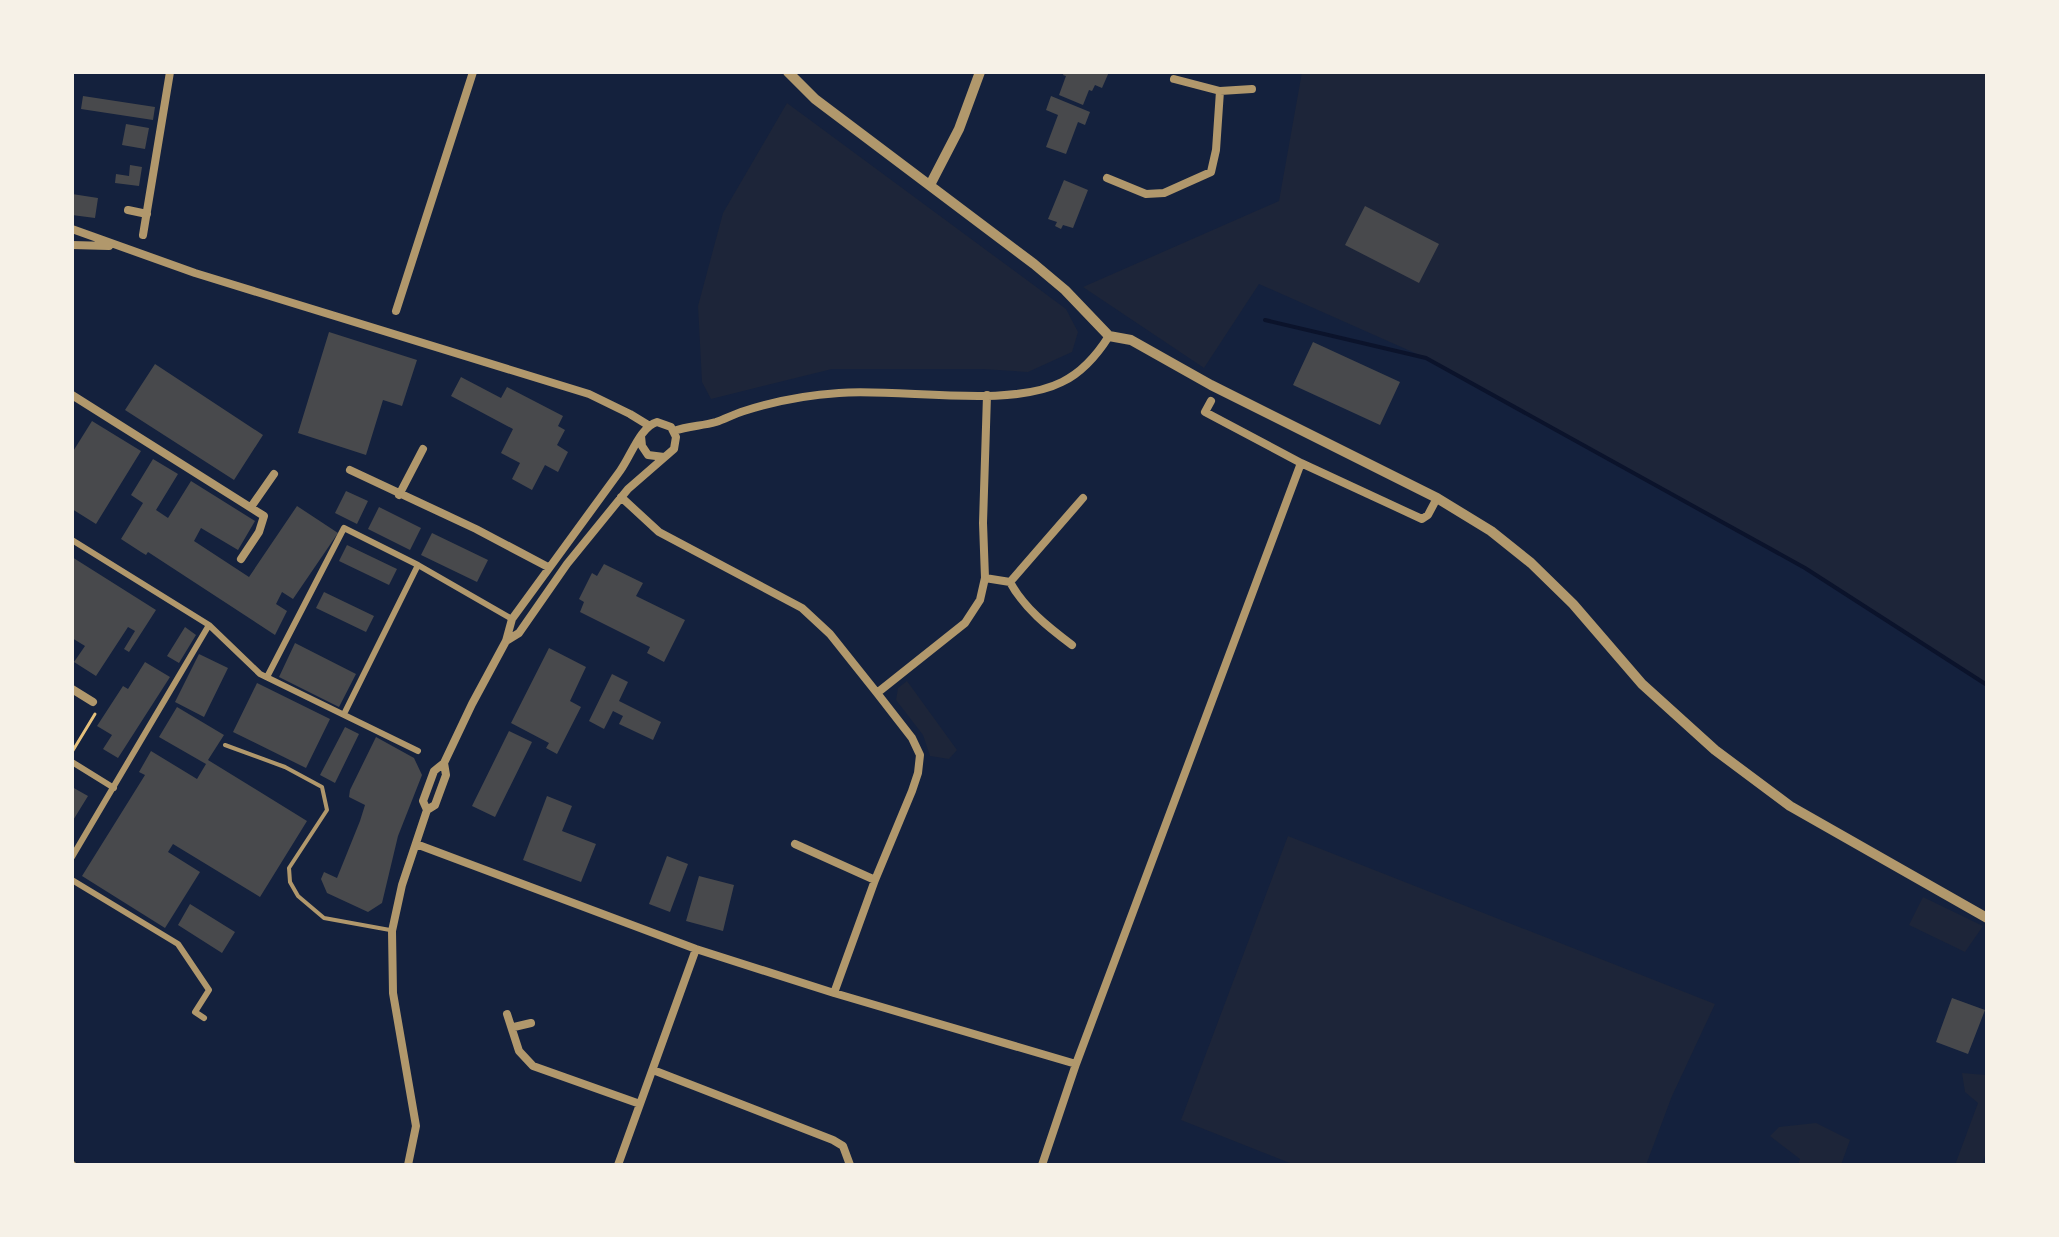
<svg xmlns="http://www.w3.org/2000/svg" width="2059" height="1237" font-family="'DejaVu Sans',sans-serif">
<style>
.green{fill:#1d2539}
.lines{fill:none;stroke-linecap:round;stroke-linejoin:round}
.stream{stroke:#0b132b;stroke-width:4}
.building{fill:#48494c}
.path{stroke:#e5c07b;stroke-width:3}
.service{stroke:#b1986c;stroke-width:4}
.pedestrian{stroke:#b1986c;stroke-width:6}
.minor{stroke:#b1986c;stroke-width:8}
.tertiary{stroke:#b1986c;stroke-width:10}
</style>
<rect width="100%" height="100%" fill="#14213d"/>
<path class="green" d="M 1302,72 L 1987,72 L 1987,685 L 1805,568 L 1426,358 L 1259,284 L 1204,368 L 1083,287 L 1279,201 Z
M 787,103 L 1066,309 L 1078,332 L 1072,352 L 1028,372 L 982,369 L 832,369 L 711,399 L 702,382 L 698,306 L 723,213 Z
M 907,681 L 957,750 L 949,759 L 930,756 L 923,735 L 896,700 L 898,688 Z
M 1288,836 L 1715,1004 L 1672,1096 L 1646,1165 L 1295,1165 L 1181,1120 Z
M 1923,897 L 1983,926 L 1965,952 L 1909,925 Z
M 1987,1072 L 1987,1150 L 1982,1165 L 1955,1165 L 1978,1103 L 1965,1092 L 1962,1073 L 1986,1075 Z
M 1816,1123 L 1850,1140 L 1841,1165 L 1798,1165 L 1800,1159 L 1770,1136 L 1779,1127 Z"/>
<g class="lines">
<path class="stream" d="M 1265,320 L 1426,358 L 1805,568 L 1987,685"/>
</g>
<path class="building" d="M 1064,72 L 1109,72 L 1102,88 L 1095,85 L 1092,91 L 1089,90 L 1083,105 L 1059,95 L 1066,76 L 1063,75 Z
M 83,96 L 155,107 L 153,120 L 81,109 Z
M 1051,96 L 1090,112 L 1085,125 L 1078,122 L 1066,154 L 1046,147 L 1058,115 L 1046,110 Z
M 126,124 L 149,128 L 145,149 L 122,145 Z
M 130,165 L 142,167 L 139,186 L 115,183 L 116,174 L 129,176 Z
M 1064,180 L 1088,190 L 1073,228 L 1063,225 L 1061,229 L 1055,226 L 1057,222 L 1048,219 Z
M 72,194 L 98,198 L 95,218 L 72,215 Z
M 1365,206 L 1439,244 L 1419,283 L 1345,245 Z
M 329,332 L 417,360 L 402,406 L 383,400 L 366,455 L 298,433 Z
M 1313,342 L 1400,382 L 1380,425 L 1293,385 Z
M 155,364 L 263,435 L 234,480 L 125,410 Z
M 461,377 L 501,398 L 507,387 L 563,416 L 558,426 L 565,430 L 557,445 L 568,452 L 558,472 L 545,465 L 532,490 L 512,479 L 520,463 L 501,453 L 513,429 L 451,396 Z
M 92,421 L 141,451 L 96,524 L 72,509 L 72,453 Z
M 153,459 L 178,474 L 156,510 L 168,518 L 191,481 L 255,521 L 238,550 L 201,528 L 194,541 L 249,577 L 297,506 L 338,533 L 293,599 L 282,592 L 276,604 L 287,611 L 275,635 L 148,552 L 146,555 L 141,552 L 121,539 L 143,503 L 131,495 Z
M 346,491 L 368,501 L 357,524 L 335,513 Z
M 379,507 L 421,528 L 410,550 L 368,529 Z
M 432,533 L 488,560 L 477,582 L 421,555 Z
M 347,545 L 397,569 L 389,585 L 339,561 Z
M 72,557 L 156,610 L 129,652 L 124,649 L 135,631 L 128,627 L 96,676 L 74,662 L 85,646 L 72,638 Z
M 604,564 L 643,583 L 636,596 L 685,620 L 664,662 L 647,653 L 650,647 L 580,612 L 584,602 L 579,599 L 592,573 L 597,576 Z
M 324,592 L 374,616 L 366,632 L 316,608 Z
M 185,627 L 196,635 L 179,663 L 167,656 Z
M 295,643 L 356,674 L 339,707 L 279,677 Z
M 549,648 L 586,667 L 570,701 L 581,707 L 557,754 L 546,748 L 549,743 L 511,723 Z
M 199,654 L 228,668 L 204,717 L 175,702 Z
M 145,662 L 170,677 L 118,758 L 103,749 L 112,735 L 97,726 L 123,686 L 128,689 Z
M 612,674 L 628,682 L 619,701 L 661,722 L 653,740 L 619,724 L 623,716 L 613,711 L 604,729 L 589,721 Z
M 257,683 L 330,719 L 306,768 L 233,732 Z
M 177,707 L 224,735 L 208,760 L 307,821 L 260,897 L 173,844 L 168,852 L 200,872 L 165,928 L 82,876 L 145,775 L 139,772 L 151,751 L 197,779 L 206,764 L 159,737 Z
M 345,727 L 359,734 L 335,783 L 320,775 Z
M 509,731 L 532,742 L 495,817 L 472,806 Z
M 376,737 L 414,758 L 422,775 L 398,836 L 382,903 L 368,912 L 327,893 L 321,879 L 324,872 L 337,878 L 360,821 L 365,805 L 349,797 L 350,790 Z
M 72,787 L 88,796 L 72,822 Z
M 547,796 L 572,806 L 562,831 L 596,844 L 581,882 L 523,860 Z
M 667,856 L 688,864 L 670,912 L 649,904 Z
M 699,876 L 734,885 L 723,931 L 686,921 Z
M 190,904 L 235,932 L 222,953 L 178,925 Z
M 1952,998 L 1985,1010 L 1968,1054 L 1936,1042 Z"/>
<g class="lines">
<path class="path" d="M 72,752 L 95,714"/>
<path class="service" d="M 225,745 L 285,767 L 322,787 L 327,810 L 289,868 L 290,882 L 298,896 L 324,918 L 390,930
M 72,1162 L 75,1165"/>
<path class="pedestrian" d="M 72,540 L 209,625 L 260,674 L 418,751
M 267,677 L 344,528 L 418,565 L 512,619
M 344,714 L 418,565
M 72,762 L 114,788
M 72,857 L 209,625
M 72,880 L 178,944 L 209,990 L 195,1012 L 204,1018"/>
<path class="minor" d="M 1174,79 L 1220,91 L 1252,89
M 1107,178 L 1146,194 L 1164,193 L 1211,172 L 1216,150 L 1220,91
M 128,210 L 147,214
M 72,229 L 195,273 L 589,394 L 630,414 L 648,425
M 143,235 L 170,72
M 72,245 L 109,246
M 396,311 L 473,72
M 72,395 L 264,516 L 259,532 L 241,559
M 1211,401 L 1205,412 L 1301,463 L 1422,519 L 1428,515 L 1437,498
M 674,431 C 688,426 702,426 716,422 C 725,419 734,414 744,411 C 775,401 807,395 839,393 C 901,388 1009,409 1062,382 C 1083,372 1097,355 1109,336
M 641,436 L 642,446 L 648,455 L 664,457
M 350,470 L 476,529 L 548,567
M 399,495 L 423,449
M 621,497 L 659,532 L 802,608 L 830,634 L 877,693 L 912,738 L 920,755 L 918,773 L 912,791 L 875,880 L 834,993
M 251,507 L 274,474
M 985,578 L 1010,582 L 1083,498
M 1010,582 C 1024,608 1048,627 1072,645
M 72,689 L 93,702
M 877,693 L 965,623 L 980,600 L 985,578 L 983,523 L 987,395
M 427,810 L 423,801 L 434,771 L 444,763
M 416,844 L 696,949 L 834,993 L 1076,1064
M 795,844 L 875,880
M 507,1014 L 519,1051 L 533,1066 L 640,1104
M 514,1027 L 531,1023
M 653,1070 L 833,1140 L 843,1146 L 850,1165
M 408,1165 L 416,1126 L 393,993 L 392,931 L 402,885 L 427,810 L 435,805 L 446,775 L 444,763 L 472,704 L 506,641 L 512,619 L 620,471 C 631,456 640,427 657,422 L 671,427 L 676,437 L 674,449 L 628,489 L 567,564 L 519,633 L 506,641
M 618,1165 L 696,949
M 1042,1165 L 1076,1064 L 1301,463"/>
<path class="tertiary" d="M 788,72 L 815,99 L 1034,264 L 1065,290 L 1109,336 L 1131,340 L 1211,385 L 1437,498 L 1491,531 L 1531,563 L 1573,604 L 1642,684 L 1715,750 L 1790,806 L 1987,918
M 930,185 L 959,129 L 980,72"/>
</g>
<rect width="2059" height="1237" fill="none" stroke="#f6f1e7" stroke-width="148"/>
</svg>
